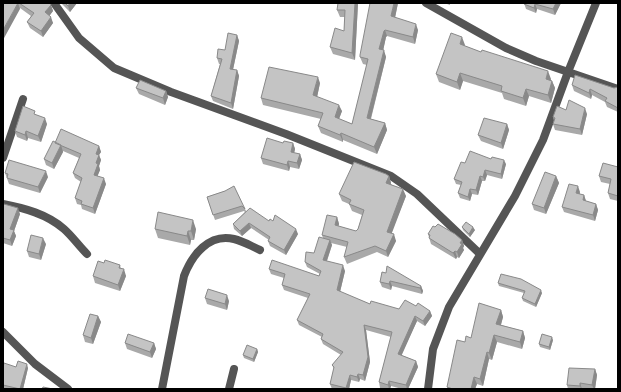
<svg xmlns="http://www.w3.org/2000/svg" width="621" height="392" font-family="Mulish,sans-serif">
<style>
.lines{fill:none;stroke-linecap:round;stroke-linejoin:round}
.minor{stroke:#555;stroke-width:8}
.wall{fill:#a9a9a9}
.shaded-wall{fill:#898989}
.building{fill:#c4c4c4;stroke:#898989}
</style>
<rect width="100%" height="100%" fill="#fff"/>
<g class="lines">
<path class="minor" d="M 54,3 L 79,38 L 114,68 L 171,92 L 286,134 L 391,176 L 417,194 L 480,254
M 426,3 L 506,48 L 536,61 L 618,89
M 3,158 L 23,99
M 3,204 C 24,208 47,214 64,229 C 72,236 79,246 87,254
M 3,332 L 35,364 L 68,389
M 162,389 L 184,276 C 192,255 209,233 234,239 C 243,241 251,246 260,250
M 229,389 L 234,369
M 428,389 L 433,349 L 449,307 L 515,196 L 543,140 L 568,72 L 596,3"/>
</g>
<path class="wall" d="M 3,3 L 50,3 L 53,11 L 49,16 L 53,23 L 43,37 L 30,28 L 27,22 L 31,16 L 20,8 L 20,9 Z
M 61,3 L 77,3 L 70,12 Z
M 358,3 L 355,60 L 333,54 L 330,47 L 344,31 L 345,17 L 340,17 L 337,10 Z
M 398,3 L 395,17 L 418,30 L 415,44 L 387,36 L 386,37 L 383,50 L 386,57 L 371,119 L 385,123 L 387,130 L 377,154 L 343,140 L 343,142 L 321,133 L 318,126 L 321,119 L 263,105 L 261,98 L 320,83 L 317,97 L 342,111 L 339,119 L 352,124 L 367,65 L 363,64 L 360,57 Z
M 444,3 L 450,3 L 450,5 Z
M 524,3 L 561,3 L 555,15 L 537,9 L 536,13 L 526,9 Z
M 237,35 L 239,41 L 233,70 L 237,70 L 239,76 L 233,109 L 213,101 L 211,96 L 220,64 L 219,64 L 217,58 L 225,50 Z
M 465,45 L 465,46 L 551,79 L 550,80 L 552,81 L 555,88 L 551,103 L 529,96 L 526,106 L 504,99 L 502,93 L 463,81 L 460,90 L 439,82 L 436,74 Z
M 572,85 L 614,88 L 618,87 L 618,112 L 607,107 L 605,102 L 592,95 L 591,99 L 574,91 Z
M 136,88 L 166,91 L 168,97 L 165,105 L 139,94 Z
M 566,110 L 587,114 L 582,135 L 555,130 L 553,124 L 554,121 L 553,117 Z
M 37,115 L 47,124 L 41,142 L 28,138 L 27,141 L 17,137 L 15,131 Z
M 507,124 L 509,130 L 503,149 L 481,141 L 478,135 Z
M 55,143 L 99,146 L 101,152 L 99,155 L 101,160 L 99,166 L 100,170 L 97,176 L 106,184 L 95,214 L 82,209 L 81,205 L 77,204 L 75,198 L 81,182 L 75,178 L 73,173 L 79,158 L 63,151 L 63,152 L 54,169 L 46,165 L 44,159 Z
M 283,143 L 293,143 L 295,149 L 294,153 L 300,154 L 302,160 L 299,169 L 290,167 L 289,171 L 263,164 L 261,158 Z
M 465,163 L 506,164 L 502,179 L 487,175 L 485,181 L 482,181 L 478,195 L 472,194 L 470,201 L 460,198 L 458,193 L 461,185 L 456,184 L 454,179 Z
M 618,167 L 618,201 L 610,199 L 608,193 L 610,184 L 601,182 L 599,176 Z
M 5,173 L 48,177 L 40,193 L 9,184 Z
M 389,176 L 391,183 L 391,184 L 406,196 L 391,233 L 396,241 L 388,257 L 377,252 L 347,264 L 344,257 L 347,247 L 331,243 L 332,245 L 327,261 L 345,271 L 340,292 L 370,304 L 399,309 L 416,306 L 430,311 L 432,316 L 425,326 L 417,321 L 401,355 L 416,361 L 418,367 L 408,389 L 402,389 L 391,386 L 390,389 L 386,389 L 380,388 L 379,382 L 391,337 L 366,330 L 370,362 L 365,381 L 360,379 L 359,382 L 351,380 L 349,389 L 332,389 L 330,384 L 334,369 L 332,365 L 341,355 L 323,344 L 321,339 L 322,337 L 299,325 L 297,320 L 308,298 L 284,290 L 282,285 L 284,278 L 271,274 L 269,269 L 319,276 L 320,274 L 307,267 L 305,262 L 314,253 L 323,238 L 322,235 L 337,217 L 339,224 L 338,226 L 356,231 L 358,229 L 362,215 L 352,211 L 349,204 L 342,201 L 339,194 Z
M 556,176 L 559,183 L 546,214 L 534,210 L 532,204 Z
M 225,191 L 245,209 L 246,211 L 269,221 L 273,221 L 298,234 L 286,255 L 270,246 L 268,241 L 269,240 L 251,228 L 242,236 L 234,229 L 233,224 L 245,212 L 244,211 L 215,220 L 207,197 Z
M 580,192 L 580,194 L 584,195 L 586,201 L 596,204 L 598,210 L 595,221 L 564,212 L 562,207 Z
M 3,207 L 20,214 L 14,231 L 16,236 L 12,246 L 3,243 Z
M 462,227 L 475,230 L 470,237 L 463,230 Z
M 155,229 L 196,229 L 194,240 L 191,240 L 190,245 L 158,238 Z
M 428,234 L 462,240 L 464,246 L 463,248 L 464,250 L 459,258 L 457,257 L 456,259 L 431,244 Z
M 46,244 L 41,260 L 29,257 L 27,251 Z
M 104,263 L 120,265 L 121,269 L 126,276 L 120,291 L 95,283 L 93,276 Z
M 382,272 L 421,286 L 423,291 L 422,294 L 392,286 L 391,290 L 382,287 L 380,282 Z
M 498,283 L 542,293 L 536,307 L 523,301 L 522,298 L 524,293 L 499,286 Z
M 205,298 L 229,301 L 227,310 L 207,304 Z
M 501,310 L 503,317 L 501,325 L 523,331 L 525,338 L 522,349 L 497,342 L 492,360 L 489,359 L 483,386 L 477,384 L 475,389 L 447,389 L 447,387 L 465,342 L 471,338 Z
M 98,316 L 101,322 L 93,344 L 85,342 L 83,335 Z
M 553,340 L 550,350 L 540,347 L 539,344 Z
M 125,343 L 154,343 L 156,349 L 152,358 L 127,349 Z
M 257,349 L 258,352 L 254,362 L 244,358 L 243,355 Z
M 3,367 L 28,368 L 23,389 L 3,389 Z
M 595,369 L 597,375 L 595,389 L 568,389 L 567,385 Z"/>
<path class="shaded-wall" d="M 18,3 L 20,9 L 3,40 L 3,30 Z
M 70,3 L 77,3 L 70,12 L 68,6 Z
M 355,3 L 358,3 L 355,60 L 352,53 Z
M 394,3 L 398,3 L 394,23 L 391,16 Z
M 556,3 L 561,3 L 555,15 L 553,9 Z
M 535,4 L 537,9 L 536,13 L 534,8 Z
M 51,5 L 53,11 L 47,19 L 45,12 Z
M 51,17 L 53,23 L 43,37 L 41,31 Z
M 416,24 L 418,30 L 415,44 L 413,37 Z
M 385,30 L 387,36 L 386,37 L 382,56 L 379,49 L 384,31 Z
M 237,35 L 239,41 L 232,74 L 230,69 Z
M 462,37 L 465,45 L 462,52 L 460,44 Z
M 384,50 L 386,57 L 369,125 L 367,118 Z
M 237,70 L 239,76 L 233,109 L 231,103 Z
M 548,71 L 551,79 L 549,87 L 546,79 Z
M 460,73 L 463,81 L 460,90 L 457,82 Z
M 318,77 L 320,83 L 316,102 L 313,95 Z
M 552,81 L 555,88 L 551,103 L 548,95 Z
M 526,89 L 529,96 L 526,106 L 523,98 Z
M 590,89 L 592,95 L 591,99 L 589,93 Z
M 166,91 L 168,97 L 165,105 L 163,98 Z
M 339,105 L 342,111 L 337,124 L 335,117 Z
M 585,108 L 587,114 L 582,135 L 580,129 Z
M 45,118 L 47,124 L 41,142 L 38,136 Z
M 385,123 L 387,130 L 377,154 L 374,147 Z
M 507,124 L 509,130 L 503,149 L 501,143 Z
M 26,131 L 28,138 L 27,141 L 25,135 Z
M 341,133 L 343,140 L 343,142 L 340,135 Z
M 293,143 L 295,149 L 293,158 L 291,152 Z
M 61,145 L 63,152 L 54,169 L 52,163 Z
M 99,146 L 101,152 L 99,155 L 101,160 L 99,166 L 100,170 L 96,180 L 94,175 L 96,154 Z
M 300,154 L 302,160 L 299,169 L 297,163 Z
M 504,160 L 506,164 L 502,179 L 501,174 Z
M 288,161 L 290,167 L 289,171 L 287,165 Z
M 485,170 L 487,175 L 485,181 L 483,177 Z
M 46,171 L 48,177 L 40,193 L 38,187 Z
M 389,176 L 391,183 L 389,189 L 386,183 Z
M 480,176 L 482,181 L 478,195 L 476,190 Z
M 556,176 L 559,183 L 546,214 L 544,208 Z
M 104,178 L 106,184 L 95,214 L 93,208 Z
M 578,186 L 580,192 L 578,199 L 576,193 Z
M 403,189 L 406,196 L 390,238 L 387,232 Z
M 470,189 L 472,194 L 470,201 L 468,197 Z
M 584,195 L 586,201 L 583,200 Z
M 596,204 L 598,210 L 595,221 L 593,215 Z
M 18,208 L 20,214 L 14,231 L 16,236 L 12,246 L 10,240 L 10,229 Z
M 337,217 L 339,224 L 337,232 L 335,225 Z
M 193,220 L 196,229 L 194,240 L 191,231 Z
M 249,223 L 251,228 L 242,236 L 240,231 Z
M 473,227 L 475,230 L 470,237 L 469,234 Z
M 296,229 L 298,234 L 286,255 L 284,250 Z
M 188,231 L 191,240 L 190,245 L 187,236 Z
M 394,234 L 396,241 L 388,257 L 386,251 Z
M 43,238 L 46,244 L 41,260 L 39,254 Z
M 330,240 L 332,245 L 325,266 L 323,260 Z
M 462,240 L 464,246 L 463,248 L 464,250 L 459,258 L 457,252 Z
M 455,251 L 457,257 L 456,259 L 453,253 Z
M 343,265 L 345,271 L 339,296 L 337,290 Z
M 124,269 L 126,276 L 120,291 L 118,285 Z
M 390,281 L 392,286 L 391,290 L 389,284 Z
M 421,286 L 423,291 L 422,294 L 420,288 Z
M 541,290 L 542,293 L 536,307 L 535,304 Z
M 227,295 L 229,301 L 227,310 L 225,304 Z
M 501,310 L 503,317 L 499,331 L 496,324 Z
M 430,311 L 432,316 L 425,326 L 423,321 Z
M 98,316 L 101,322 L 93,344 L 91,338 Z
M 415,316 L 417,321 L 400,359 L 398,354 Z
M 364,325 L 366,330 L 370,362 L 365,381 L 363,375 Z
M 523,331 L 525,338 L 522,349 L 520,342 Z
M 494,335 L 497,342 L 492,360 L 489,353 Z
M 552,337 L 553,340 L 550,350 L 549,347 Z
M 154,343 L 156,349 L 152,358 L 150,352 Z
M 257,349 L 258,352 L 254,362 L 253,359 Z
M 487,352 L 489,359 L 483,386 L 480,379 Z
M 416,361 L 418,367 L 408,389 L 407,389 L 406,385 Z
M 27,364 L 28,368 L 23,389 L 20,389 Z
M 595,369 L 597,375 L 595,389 L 594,389 L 592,385 Z
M 358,374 L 360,379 L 359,382 L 357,377 Z
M 350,375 L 351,380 L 349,389 L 347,389 L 346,388 Z
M 474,377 L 477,384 L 475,389 L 471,389 Z
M 389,381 L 391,386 L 390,389 L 389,389 L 388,385 Z
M 580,383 L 582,389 L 581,389 L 580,386 Z"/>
<path class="building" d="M 3,3 L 18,3 L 3,30 Z
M 19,3 L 50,3 L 51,5 L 45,12 L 51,17 L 41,31 L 27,22 L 34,13 Z
M 65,3 L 70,3 L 68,6 Z
M 338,3 L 355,3 L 352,53 L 330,47 L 335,28 L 344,31 L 345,10 L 337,10 Z
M 370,3 L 394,3 L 391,16 L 416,24 L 413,37 L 385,30 L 384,31 L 379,49 L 384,50 L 367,118 L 385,123 L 374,147 L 341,133 L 340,135 L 318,126 L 323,113 L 261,98 L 269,67 L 318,77 L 313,95 L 339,105 L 335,117 L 352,124 L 368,59 L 360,57 L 360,55 Z
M 524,3 L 556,3 L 553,9 L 535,4 L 534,8 L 524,4 Z
M 228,33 L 237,35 L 230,69 L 237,70 L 231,103 L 211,96 L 222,59 L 217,58 L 218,49 L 225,50 Z
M 451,33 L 462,37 L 460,44 L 481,52 L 482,50 L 548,71 L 546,79 L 552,81 L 548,95 L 526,89 L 523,98 L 501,91 L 502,86 L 460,73 L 457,82 L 436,74 Z
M 575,75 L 614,88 L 618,87 L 618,108 L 605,101 L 607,98 L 590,89 L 589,93 L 572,85 Z
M 140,80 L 166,91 L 163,98 L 136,88 Z
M 569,100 L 585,108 L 580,129 L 553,124 L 555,118 L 553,117 L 557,106 L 566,110 Z
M 23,106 L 35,111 L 34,114 L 45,118 L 38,136 L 26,131 L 25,135 L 15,131 Z
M 484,118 L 507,124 L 501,143 L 478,135 Z
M 61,129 L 99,146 L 96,154 L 99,155 L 96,163 L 98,164 L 94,175 L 104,178 L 93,208 L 81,204 L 82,201 L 75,198 L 82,178 L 73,173 L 81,154 L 55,143 Z
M 267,138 L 283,143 L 284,141 L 293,143 L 291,152 L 300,154 L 297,163 L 288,161 L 287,165 L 261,158 Z
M 53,141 L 61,145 L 52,163 L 44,159 Z
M 470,151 L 491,159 L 492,157 L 504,160 L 501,174 L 485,170 L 483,177 L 480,176 L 476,190 L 470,189 L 468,197 L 458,193 L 462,182 L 454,179 L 461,162 L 465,163 Z
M 9,160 L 46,171 L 38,187 L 7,178 L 8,174 L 5,173 Z
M 354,162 L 386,174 L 389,176 L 386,183 L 403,189 L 387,232 L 394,234 L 386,251 L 375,246 L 344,257 L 348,242 L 322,235 L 327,215 L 337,217 L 335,225 L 356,231 L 358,229 L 364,210 L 349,204 L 351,200 L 339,194 Z
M 603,163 L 618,167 L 618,196 L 608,193 L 611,179 L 599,176 Z
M 545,172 L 556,176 L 544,208 L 532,204 Z
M 569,184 L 578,186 L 576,193 L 584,195 L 583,200 L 596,204 L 593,215 L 562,207 Z
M 234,186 L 245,209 L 242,206 L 213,215 L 207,197 L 225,191 Z
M 4,204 L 18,208 L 10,229 L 14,230 L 10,240 L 3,238 L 3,207 Z
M 250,208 L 269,221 L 270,219 L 273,221 L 275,215 L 296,229 L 284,250 L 268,241 L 270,237 L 249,223 L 240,231 L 233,224 Z
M 158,212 L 193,220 L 191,231 L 188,231 L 187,236 L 155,229 Z
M 466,222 L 473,227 L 469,234 L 462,227 Z
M 438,224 L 455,234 L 462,240 L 460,243 L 462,244 L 457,252 L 455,251 L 453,253 L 429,238 L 430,235 L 428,234 L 433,226 L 435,227 Z
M 31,235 L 43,238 L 39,254 L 27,251 Z
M 319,237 L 330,240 L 323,260 L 343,265 L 337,290 L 370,304 L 371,301 L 399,309 L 405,300 L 416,306 L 418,303 L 430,311 L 423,321 L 415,316 L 398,354 L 416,361 L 406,385 L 389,381 L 388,385 L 379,382 L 392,332 L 364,325 L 368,357 L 363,375 L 358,374 L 357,377 L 350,375 L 346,388 L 330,384 L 334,367 L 332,365 L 343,352 L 321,339 L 323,334 L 297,320 L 310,294 L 282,285 L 285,274 L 269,269 L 272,260 L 319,276 L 321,271 L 305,262 L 306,252 L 314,253 Z
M 105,260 L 120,265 L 119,268 L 124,269 L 118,285 L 93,276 L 98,261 L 104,263 Z
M 387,266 L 421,286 L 420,288 L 390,281 L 389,284 L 380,282 L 382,272 L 386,273 Z
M 501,274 L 521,279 L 541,290 L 535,304 L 522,298 L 525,291 L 498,283 Z
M 208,289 L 227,295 L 225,304 L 205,298 Z
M 479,303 L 501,310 L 496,324 L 523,331 L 520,342 L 494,335 L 489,353 L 487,352 L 480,379 L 474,377 L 471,389 L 453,389 L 447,387 L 457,340 L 465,342 L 466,336 L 471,338 Z
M 90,314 L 98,316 L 91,338 L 83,335 Z
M 128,334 L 154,343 L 150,352 L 125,343 Z
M 542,334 L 552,337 L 549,347 L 539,344 Z
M 247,345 L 257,349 L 253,359 L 243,355 Z
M 18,361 L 27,364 L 20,389 L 3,385 L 3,367 L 4,363 L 16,367 Z
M 569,368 L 595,369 L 592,385 L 580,383 L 580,386 L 567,385 Z
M 43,387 L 53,389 L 42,389 Z"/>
<rect width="621" height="392" fill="none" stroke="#000000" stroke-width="8"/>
</svg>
